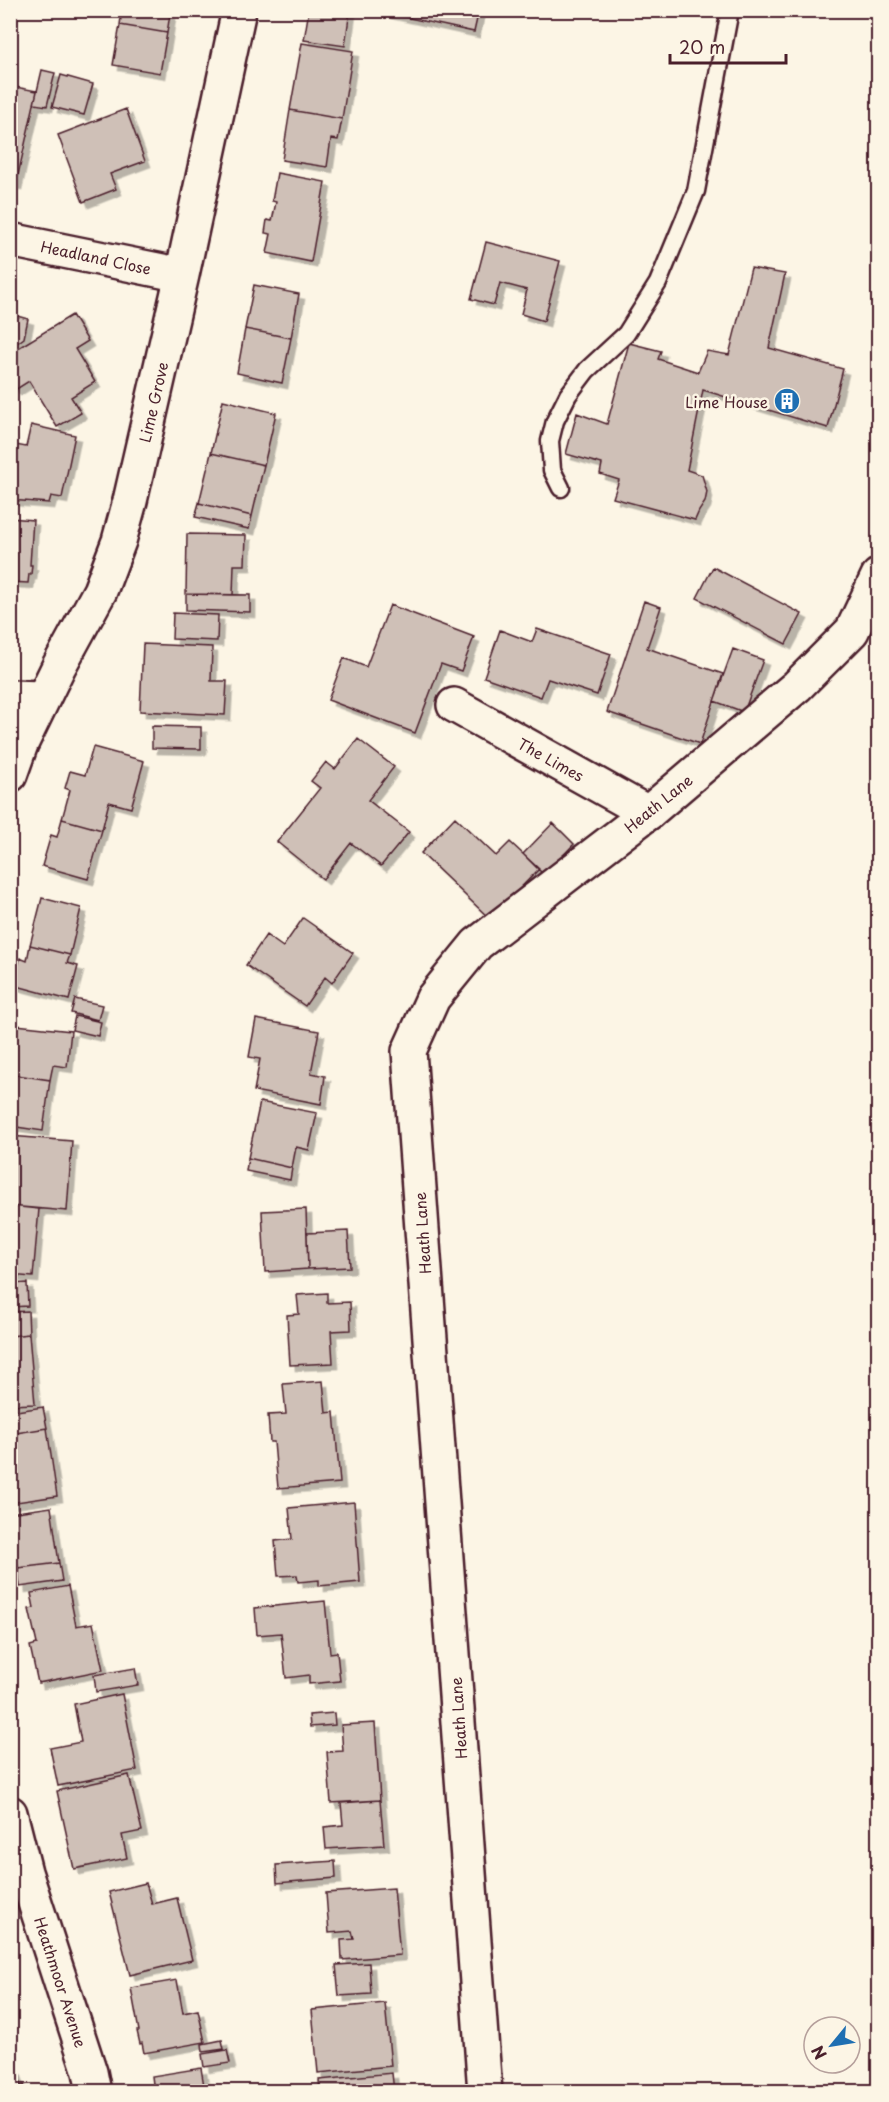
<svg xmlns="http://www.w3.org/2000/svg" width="889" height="2102" font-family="'Playpen Sans',sans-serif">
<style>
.building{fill:#cfc0b7;stroke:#4a1f2b;stroke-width:1.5;filter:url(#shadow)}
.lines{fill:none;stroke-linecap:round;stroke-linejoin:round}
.lane-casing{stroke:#4a1f2b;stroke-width:21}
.street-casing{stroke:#4a1f2b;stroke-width:38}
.secondary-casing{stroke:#4a1f2b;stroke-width:38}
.lane{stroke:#fcf5e5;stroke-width:16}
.street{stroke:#fcf5e5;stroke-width:33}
.secondary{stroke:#fcf5e5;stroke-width:33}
.labels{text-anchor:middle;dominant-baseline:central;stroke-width:5;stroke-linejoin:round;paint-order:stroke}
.street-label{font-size:15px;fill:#4a1f2b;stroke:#fcf5e5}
.poi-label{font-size:15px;fill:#4a1f2b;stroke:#fcf5e5;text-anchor:end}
</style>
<defs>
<filter id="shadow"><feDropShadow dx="5.5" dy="5.5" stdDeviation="0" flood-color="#0004"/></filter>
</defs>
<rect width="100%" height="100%" fill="#fcf5e5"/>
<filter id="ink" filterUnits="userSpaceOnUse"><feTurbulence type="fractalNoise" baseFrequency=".0167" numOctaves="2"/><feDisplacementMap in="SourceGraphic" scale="12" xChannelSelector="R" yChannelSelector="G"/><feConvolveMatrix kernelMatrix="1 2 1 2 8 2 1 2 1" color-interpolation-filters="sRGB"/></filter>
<g filter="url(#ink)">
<path class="building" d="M 122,10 L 149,10 L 170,14 L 167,33 L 120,25 Z
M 309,10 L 350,10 L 345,46 L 304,40 Z
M 386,10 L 479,10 L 474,32 L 386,13 Z
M 120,25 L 167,33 L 160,73 L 113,65 Z
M 302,43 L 353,51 L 342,119 L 290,110 Z
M 42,70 L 55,73 L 47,106 L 34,104 Z
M 61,75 L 93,84 L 84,115 L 52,107 Z
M 10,86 L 37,91 L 16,184 L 10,183 Z
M 126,109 L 145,161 L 110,174 L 116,189 L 83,202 L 58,135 Z
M 290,110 L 342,119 L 338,140 L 331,139 L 327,167 L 282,160 Z
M 277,173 L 325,182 L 311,262 L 267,253 L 271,234 L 265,233 L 267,220 L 272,221 L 276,202 L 272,201 Z
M 486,242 L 560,261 L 544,321 L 521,314 L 527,290 L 500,283 L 494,305 L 471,299 Z
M 751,268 L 785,274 L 769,348 L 843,369 L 828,428 L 703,390 L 687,470 L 702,475 L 707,492 L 705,502 L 699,511 L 695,520 L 613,498 L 619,480 L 600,474 L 602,464 L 566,454 L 577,413 L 607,424 L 629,343 L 661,351 L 658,359 L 698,372 L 707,351 L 729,355 Z
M 254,285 L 299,294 L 291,338 L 245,329 Z
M 10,314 L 28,319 L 24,338 L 10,348 Z
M 72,315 L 88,341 L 75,349 L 95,382 L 71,397 L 81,413 L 57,427 L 29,381 L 15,390 L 10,382 L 10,353 Z
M 245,329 L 291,338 L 282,383 L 237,373 Z
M 223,400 L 276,413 L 264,465 L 211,453 Z
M 31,425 L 75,435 L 62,498 L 51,496 L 49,503 L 10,500 L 10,444 L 26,447 Z
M 211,453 L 264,465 L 252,516 L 199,503 Z
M 199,503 L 252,516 L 249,529 L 195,517 Z
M 10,518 L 33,520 L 30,565 L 32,565 L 31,574 L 29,574 L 28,583 L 10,582 Z
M 187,534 L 246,535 L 245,565 L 234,565 L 233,595 L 186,594 Z
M 713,567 L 802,614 L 786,644 L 697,598 Z
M 186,594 L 250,595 L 250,612 L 186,610 Z
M 644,601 L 661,607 L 647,648 L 723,674 L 700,744 L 607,712 Z
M 390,605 L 474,637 L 461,671 L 441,664 L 415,733 L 328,700 L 344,658 L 366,667 Z
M 173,613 L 218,615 L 217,641 L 172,639 Z
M 537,629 L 611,654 L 597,695 L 548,679 L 541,697 L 484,677 L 500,630 L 532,642 Z
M 143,644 L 212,647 L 211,681 L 227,681 L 225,715 L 140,711 Z
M 733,649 L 763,660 L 744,712 L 714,701 Z
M 152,726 L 201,727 L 201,749 L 152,748 Z
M 358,739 L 394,767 L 368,800 L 409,832 L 381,866 L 351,843 L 323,879 L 277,842 L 320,788 L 311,781 L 326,762 L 335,769 Z
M 93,747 L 144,761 L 131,808 L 109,802 L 102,830 L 62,819 L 70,790 L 65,788 L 70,771 L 85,775 Z
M 455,817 L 496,856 L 510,842 L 539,869 L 490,919 L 421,853 Z
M 62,819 L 102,830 L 88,879 L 42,866 L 51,835 L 57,837 Z
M 553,823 L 574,844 L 544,875 L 523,854 Z
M 42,898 L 81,908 L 70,955 L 30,945 Z
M 303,918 L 353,953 L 332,983 L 325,977 L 305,1006 L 246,965 L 266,935 L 283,947 Z
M 30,945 L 70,955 L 67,963 L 78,966 L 69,1000 L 13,985 L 20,958 L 27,961 Z
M 75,999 L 102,1005 L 98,1020 L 71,1013 Z
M 75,1016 L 101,1022 L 98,1036 L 72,1030 Z
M 256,1019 L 319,1031 L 311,1073 L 325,1076 L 321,1104 L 254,1091 L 260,1059 L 249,1057 Z
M 16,1025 L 71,1031 L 67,1067 L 53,1065 L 50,1080 L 10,1074 L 12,1053 L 10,1053 L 10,1042 L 11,1037 L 14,1038 Z
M 10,1074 L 50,1080 L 43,1131 L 10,1126 Z
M 260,1102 L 317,1113 L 309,1150 L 296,1147 L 292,1168 L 248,1158 Z
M 10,1136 L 72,1141 L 67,1211 L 10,1206 Z
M 248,1158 L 292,1168 L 290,1180 L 246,1171 Z
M 10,1206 L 39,1209 L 33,1277 L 10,1275 Z
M 306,1209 L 308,1269 L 265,1272 L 262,1211 Z
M 348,1231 L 350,1267 L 308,1269 L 307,1233 Z
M 27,1283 L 28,1306 L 10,1307 L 10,1284 Z
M 327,1293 L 327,1303 L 350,1302 L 351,1330 L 331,1331 L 333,1363 L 290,1365 L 287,1315 L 299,1314 L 297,1295 Z
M 28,1311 L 29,1334 L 10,1336 L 10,1312 Z
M 29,1334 L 35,1404 L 10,1405 L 10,1336 Z
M 323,1381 L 326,1413 L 334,1412 L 340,1483 L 278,1488 L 274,1442 L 270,1442 L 268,1415 L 286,1414 L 283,1384 Z
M 43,1407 L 47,1428 L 10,1434 L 10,1412 Z
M 47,1428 L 57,1496 L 10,1503 L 10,1434 Z
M 354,1502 L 360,1582 L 319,1586 L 319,1580 L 298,1582 L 297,1575 L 278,1576 L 275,1541 L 292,1539 L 289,1508 Z
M 51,1507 L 59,1563 L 18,1568 L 10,1513 Z
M 59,1563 L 62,1581 L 20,1587 L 18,1568 Z
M 68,1586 L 76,1626 L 93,1623 L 103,1670 L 38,1683 L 30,1646 L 37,1644 L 29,1609 L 34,1608 L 31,1593 Z
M 325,1601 L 330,1653 L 337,1652 L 340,1681 L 309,1684 L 309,1675 L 286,1678 L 281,1633 L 257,1635 L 255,1608 Z
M 135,1668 L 138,1685 L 96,1692 L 94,1675 Z
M 122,1694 L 137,1770 L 58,1786 L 50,1748 L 81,1742 L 74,1704 Z
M 334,1713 L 335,1725 L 310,1727 L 309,1715 Z
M 375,1723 L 380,1800 L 331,1803 L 327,1752 L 343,1751 L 341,1725 Z
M 129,1775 L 142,1831 L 122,1835 L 127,1858 L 74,1869 L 57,1791 Z
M 380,1800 L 384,1845 L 326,1849 L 324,1827 L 343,1825 L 341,1803 Z
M 335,1861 L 336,1878 L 277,1883 L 276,1865 Z
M 146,1883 L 152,1904 L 177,1898 L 192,1960 L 130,1975 L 109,1892 Z
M 394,1888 L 400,1955 L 342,1960 L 341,1940 L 354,1939 L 352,1931 L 329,1933 L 326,1893 Z
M 369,1963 L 371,1994 L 339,1996 L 336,1965 Z
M 177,1980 L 183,2013 L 198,2010 L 205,2042 L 144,2053 L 142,2043 L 140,2044 L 137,2031 L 139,2031 L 131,1988 Z
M 385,2003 L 391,2066 L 318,2073 L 312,2010 Z
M 222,2040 L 224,2049 L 203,2052 L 202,2044 Z
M 227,2050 L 230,2063 L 204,2067 L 202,2054 Z
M 201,2068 L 205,2092 L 154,2092 L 152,2076 Z
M 15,2069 L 21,2086 L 24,2085 L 27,2092 L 10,2092 L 10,2071 Z
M 392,2073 L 394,2092 L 320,2092 L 319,2080 Z"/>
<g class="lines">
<g class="lane-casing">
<path id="lane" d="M 561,488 L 552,470 L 550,441 L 555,421 L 568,395 L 587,370 L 626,334 L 658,283 L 696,191 L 730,10"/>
</g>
<g class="street-casing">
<path id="street" d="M 10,240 L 182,275
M 10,697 L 43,698
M 454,705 L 648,813
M 10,775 L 21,744 L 59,666 L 100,591 L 119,541 L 130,501 L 182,275 L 239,10
M 10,1813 L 25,1872 L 90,2072 L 94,2092"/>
</g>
<g class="secondary-casing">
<path id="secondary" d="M 485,2092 L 409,1051 L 433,998 L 477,944 L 648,813 L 797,686 L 852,631 L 878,576"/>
</g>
<use href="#lane" class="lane"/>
<use href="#street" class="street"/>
<use href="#secondary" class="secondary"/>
</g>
</g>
<defs>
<g id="building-disc" transform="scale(1.35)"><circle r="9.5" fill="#1f6fb2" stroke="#fcf5e5"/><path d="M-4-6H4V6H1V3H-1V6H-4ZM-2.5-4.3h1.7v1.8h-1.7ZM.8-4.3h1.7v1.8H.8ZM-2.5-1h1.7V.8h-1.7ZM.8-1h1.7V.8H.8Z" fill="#fff"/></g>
</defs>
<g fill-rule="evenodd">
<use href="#building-disc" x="787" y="401"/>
</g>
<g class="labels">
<g class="street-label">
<text transform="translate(96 257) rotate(12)">Headland Close</text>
<text transform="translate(153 402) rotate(-77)">Lime Grove</text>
<text transform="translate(551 759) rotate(29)">The Limes</text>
<text transform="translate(658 803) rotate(-39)">Heath Lane</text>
<text transform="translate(422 1233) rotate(-94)">Heath Lane</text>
<text transform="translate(458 1718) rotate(-94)">Heath Lane</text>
<text transform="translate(61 1982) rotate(72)">Heathmoor Avenue</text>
</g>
<g class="poi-label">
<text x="768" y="401">Lime House</text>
</g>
</g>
<rect width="889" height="2102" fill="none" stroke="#fcf5e5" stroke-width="36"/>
<rect x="18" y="18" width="853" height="2066" fill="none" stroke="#4a1f2b" stroke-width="2" filter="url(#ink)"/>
<g transform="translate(832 2045) rotate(240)"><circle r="28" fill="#fcf5e5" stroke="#b59f9b" stroke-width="1.5"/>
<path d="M0-4.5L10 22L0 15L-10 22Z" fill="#1f6fb2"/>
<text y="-9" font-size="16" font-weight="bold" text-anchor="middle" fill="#4a1f2b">N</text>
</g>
<path d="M670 54v9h116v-9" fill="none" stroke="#4a1f2b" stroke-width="3"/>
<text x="679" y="54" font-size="18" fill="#4a1f2b" stroke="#fcf5e5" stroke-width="4.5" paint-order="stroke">20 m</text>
</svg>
